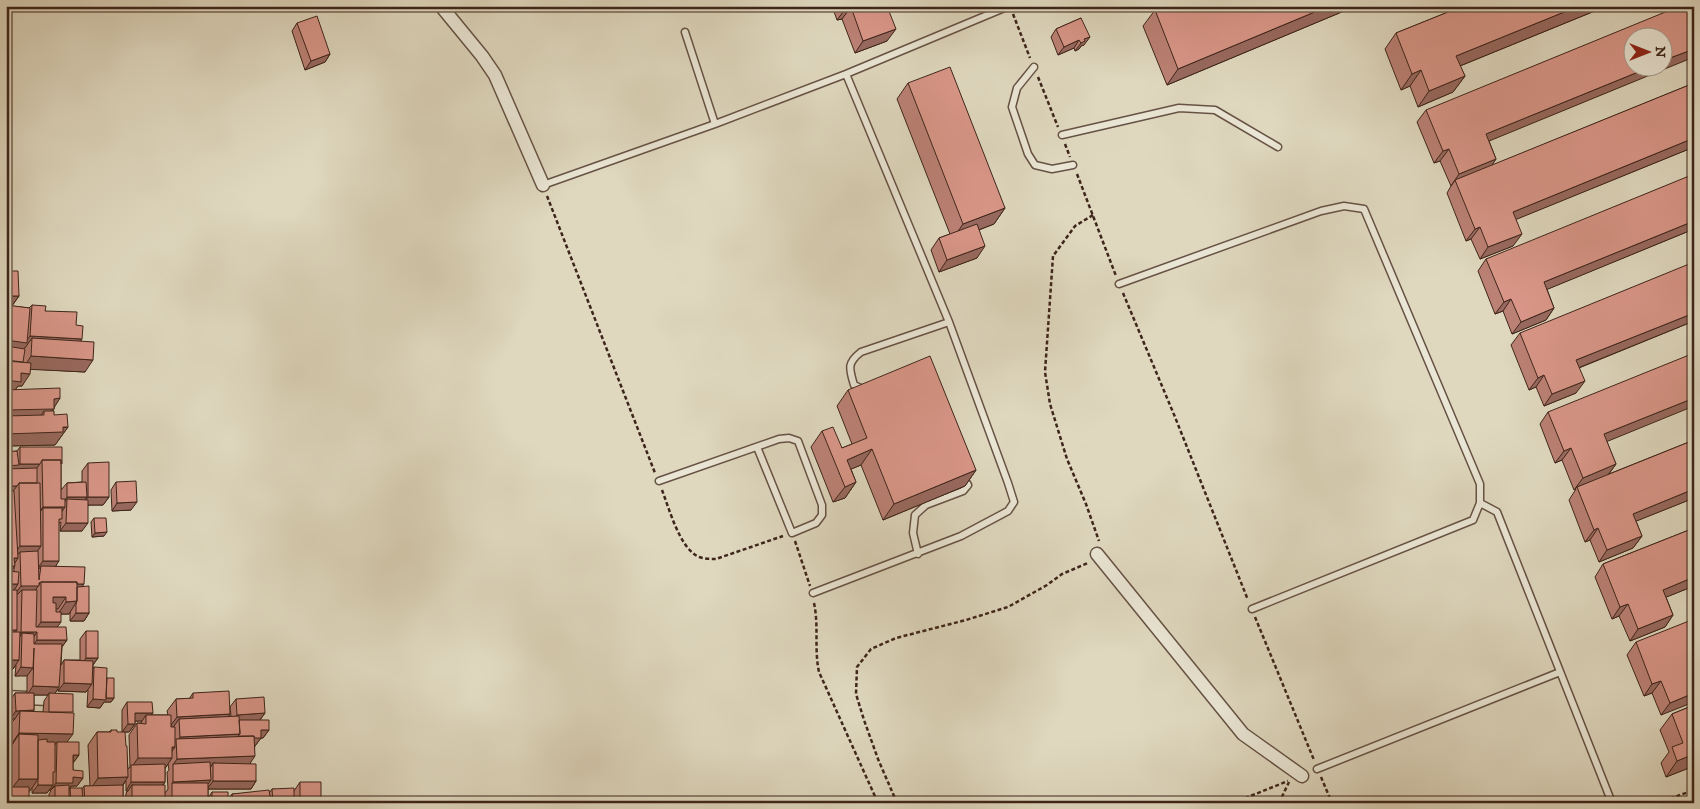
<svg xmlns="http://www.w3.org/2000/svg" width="1700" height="809" font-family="'IM FELL DW Pica',serif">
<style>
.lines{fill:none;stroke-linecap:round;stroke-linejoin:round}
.service-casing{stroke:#665244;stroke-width:9}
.minor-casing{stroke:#665244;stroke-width:15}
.path{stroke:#3e251b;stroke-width:2.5;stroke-dasharray:4 2.5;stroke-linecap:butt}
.service{stroke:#eae6d5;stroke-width:6}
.minor{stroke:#eae6d5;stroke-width:12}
.wall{fill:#bb8175;stroke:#3e251b;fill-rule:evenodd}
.shaded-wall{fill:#98695f;stroke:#3e251b}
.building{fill:#d99688;stroke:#3e251b}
</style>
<rect width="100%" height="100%" fill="#dfd8bf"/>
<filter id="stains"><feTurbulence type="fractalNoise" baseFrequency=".004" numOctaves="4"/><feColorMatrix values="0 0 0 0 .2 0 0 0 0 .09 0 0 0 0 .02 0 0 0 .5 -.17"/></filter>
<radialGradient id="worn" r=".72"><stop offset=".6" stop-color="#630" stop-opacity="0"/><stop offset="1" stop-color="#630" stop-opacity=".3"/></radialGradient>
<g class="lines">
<g class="service-casing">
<path id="service" d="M 685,32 L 715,124
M 1034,67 L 1017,88 L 1012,107 L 1028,154 L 1035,165 L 1052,169 L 1073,165
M 1062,135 L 1179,108 L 1215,110 L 1278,147
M 543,185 L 715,124 L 846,74 L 1009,6
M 1119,284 L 1321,211 L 1344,206 L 1364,209 L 1480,484 L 1480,503 L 1473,520 L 1252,609
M 863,389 L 854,385 C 849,368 847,363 861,352 L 949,322
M 659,481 L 779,439 L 789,438 L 798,441 L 822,505 L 822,515 L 816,523 L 792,533 L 757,447
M 1480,503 L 1497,512 L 1612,803
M 918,554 L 913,533 L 915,515 L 926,505 L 963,491 L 968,485 L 963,477
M 813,593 L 961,536 L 1008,511 L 1014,502 L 1008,483 L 949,322 L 846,74
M 1317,769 L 1560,672"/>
</g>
<g class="minor-casing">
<path id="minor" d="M 441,6 L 482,56 L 495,75 L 543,185
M 1097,554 L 1243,734 L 1302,776
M 6,697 L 48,699"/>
</g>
<path class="path" d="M 1013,14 L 1030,58
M 1038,77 L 1058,127
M 1065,144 L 1070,157
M 1077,174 L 1116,276
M 547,196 L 655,473
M 1093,215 L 1075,226 L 1053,256 L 1045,372 L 1050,404 L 1067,459 L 1086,504 L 1099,541
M 1123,293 L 1175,417 L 1248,600
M 662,490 C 669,508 679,546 697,556 C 703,559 710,559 716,559 L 783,536
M 795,541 L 810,586
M 814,603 C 819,626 814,649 819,672 L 878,803
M 1255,617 L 1314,760
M 1321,777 L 1332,803
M 897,803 L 878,759 L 864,720 L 856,694 L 857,667 L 871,649 L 896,638 L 966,620 L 1008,607 L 1047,585 L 1062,574 L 1088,563
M 1233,803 L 1288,781
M 1279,803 L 1289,782
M 1658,803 L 1694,790"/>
<use href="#service" class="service"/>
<use href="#minor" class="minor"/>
</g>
<path class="wall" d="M 832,6 L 887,6 L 887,41 L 855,53 L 842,19 L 837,20 Z
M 1356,6 L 1167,85 L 1143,26 L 1155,10 Z
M 1463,6 L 1607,6 L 1460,66 L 1465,76 L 1453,92 L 1418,107 L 1410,86 L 1401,90 L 1385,49 L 1396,33 Z
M 1081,18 L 1084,45 L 1081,46 L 1079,49 L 1075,51 L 1074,48 L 1058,55 L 1051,37 L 1056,29 Z
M 297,23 L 330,54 L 325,62 L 305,70 L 292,31 Z
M 908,83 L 1005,208 L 994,224 L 979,230 L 977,258 L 939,272 L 931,250 L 939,238 L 950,234 L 897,99 Z
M 1694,83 L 1694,147 L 1516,219 L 1513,246 L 1480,259 L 1471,239 L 1466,241 L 1447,193 L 1451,186 L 1440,161 L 1434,163 L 1417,122 L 1426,110 L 1489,141 L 1496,159 L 1491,166 Z
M 1694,229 L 1547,289 L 1554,308 L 1546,320 L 1512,334 L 1503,311 L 1495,314 L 1478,271 L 1486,259 Z
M 6,271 L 19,296 L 12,306 L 29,308 L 32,305 L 76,325 L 81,341 L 85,372 L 31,369 L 22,386 L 18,386 L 15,390 L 60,398 L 54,407 L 54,409 L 53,411 L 54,415 L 68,427 L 55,445 L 6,446 Z
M 1694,321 L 1579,368 L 1576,393 L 1544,406 L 1536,387 L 1529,390 L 1511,345 L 1520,333 Z
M 848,390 L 976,470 L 965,486 L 883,520 L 861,465 L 851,469 L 856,482 L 845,498 L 833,502 L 811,447 L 822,431 L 842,448 L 852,444 L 837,406 Z
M 1548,412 L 1607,442 L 1616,464 L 1609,474 L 1694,440 L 1694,498 L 1636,521 L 1642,536 L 1633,548 L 1599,562 L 1590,540 L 1585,542 L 1569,500 L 1576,489 L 1574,490 L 1562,460 L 1555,463 L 1540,424 Z
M 20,447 L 61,465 L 61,490 L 67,483 L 82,482 L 82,471 L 88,463 L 109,497 L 103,505 L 88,505 L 82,531 L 60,531 L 61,522 L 59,523 L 56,567 L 82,586 L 89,613 L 84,621 L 70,621 L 70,612 L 69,614 L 61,614 L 57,627 L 67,640 L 62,647 L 61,665 L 64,660 L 80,660 L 80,639 L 86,631 L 98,658 L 93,665 L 93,669 L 94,667 L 107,678 L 114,698 L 111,702 L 104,702 L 100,708 L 87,707 L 88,690 L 86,692 L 58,691 L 58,689 L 55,693 L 67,742 L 79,755 L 73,763 L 73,770 L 83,778 L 77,786 L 71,786 L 69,789 L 69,791 L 70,788 L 82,789 L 84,786 L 90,786 L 88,745 L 97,732 L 109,732 L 111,730 L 117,732 L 126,746 L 128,769 L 130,767 L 129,735 L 137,723 L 141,723 L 142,721 L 135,721 L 135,724 L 129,732 L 122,732 L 122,710 L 127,702 L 151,715 L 168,715 L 167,711 L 176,699 L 189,699 L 193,693 L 228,716 L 231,716 L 230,707 L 236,699 L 265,713 L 260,720 L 269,730 L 263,738 L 261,738 L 255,746 L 250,764 L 256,781 L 251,789 L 208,789 L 208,798 L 212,792 L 228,800 L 232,794 L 270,792 L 272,789 L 294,791 L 300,782 L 321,801 L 336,803 L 164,803 L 164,801 L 162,803 L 126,803 L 126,793 L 128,791 L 126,791 L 126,781 L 123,785 L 123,803 L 49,803 L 49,794 L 51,791 L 50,791 L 50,789 L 47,793 L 32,793 L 32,788 L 29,791 L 27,803 L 6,803 L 10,775 L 11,746 L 12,745 L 11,745 L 11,723 L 15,719 L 10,719 L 10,701 L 15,693 L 27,693 L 27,675 L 15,676 L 16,665 L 13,669 L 6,669 L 6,452 L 17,451 ZM 14,567 L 14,571 L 11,571 ZM 34,695 L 48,695 L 44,701 L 43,712 L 33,712 L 34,710 ZM 168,764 L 169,770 L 167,772 L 168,789 L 165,793 L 163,785 L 165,782 L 165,768 Z
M 116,482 L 131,510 L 112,511 L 111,490 Z
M 94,518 L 104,536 L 92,537 L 91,522 Z
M 1694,528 L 1694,586 L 1666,597 L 1673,615 L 1665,627 L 1630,641 L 1619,616 L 1612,619 L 1595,577 L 1603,564 Z
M 1636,642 L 1694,693 L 1661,715 L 1652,693 L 1644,696 L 1627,655 Z
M 1694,705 L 1694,766 L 1666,777 L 1661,763 L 1669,752 L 1660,730 L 1672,714 Z"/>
<path class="shaded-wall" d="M 1329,6 L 1356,6 L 1167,85 L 1178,69 Z
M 1579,6 L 1607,6 L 1445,72 L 1456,56 Z
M 851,7 L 842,19 L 837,20 L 846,8 Z
M 896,29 L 887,41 L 855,53 L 863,41 Z
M 1090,37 L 1084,45 L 1081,46 L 1079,49 L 1075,51 L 1084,39 Z
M 1079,40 L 1074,48 L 1058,55 L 1064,47 Z
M 1694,49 L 1694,57 L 1477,146 L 1486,134 L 1648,68 L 1662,68 L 1662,61 Z
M 330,54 L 325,62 L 305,70 L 311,61 Z
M 1421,70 L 1410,86 L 1401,90 L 1412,74 Z
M 1465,76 L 1453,92 L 1418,107 L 1429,91 Z
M 1694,138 L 1694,147 L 1505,224 L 1513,212 Z
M 1449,149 L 1440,161 L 1434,163 L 1443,151 Z
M 1496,159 L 1488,171 L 1455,180 L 1451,186 L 1459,174 Z
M 1005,208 L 994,224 L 952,240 L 963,224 Z
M 1694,221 L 1694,229 L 1536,294 L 1544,282 Z
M 1480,227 L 1471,239 L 1466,241 L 1475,229 Z
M 1522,234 L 1513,246 L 1480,259 L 1488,247 Z
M 985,246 L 977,258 L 939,272 L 947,260 Z
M 6,296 L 19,296 L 7,312 L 6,312 Z
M 1511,299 L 1503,311 L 1495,314 L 1504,302 Z
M 1554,308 L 1546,320 L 1512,334 L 1521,322 Z
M 1694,313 L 1694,321 L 1568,372 L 1576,360 Z
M 30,336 L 82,339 L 74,351 L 32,338 L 25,348 L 24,348 L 19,355 L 6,353 L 6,340 L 25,342 Z
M 31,356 L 93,360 L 85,372 L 23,369 Z
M 21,373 L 30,374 L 22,386 L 18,386 L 12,394 L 6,393 L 6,380 Z
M 1544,375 L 1536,387 L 1529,390 L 1538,378 Z
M 1585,381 L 1576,393 L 1544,406 L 1552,394 Z
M 60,398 L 46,421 L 44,411 L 37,421 L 6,422 L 6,410 L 54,399 Z
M 1694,398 L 1694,406 L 1596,446 L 1604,434 Z
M 68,427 L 55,445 L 6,446 L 6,434 Z
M 1571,448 L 1562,460 L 1555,463 L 1564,451 Z
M 872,449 L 861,465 L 839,474 L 847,460 Z
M 20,464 L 40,464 L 34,472 L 6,474 L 6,466 Z
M 1616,464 L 1607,476 L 1577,487 L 1574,490 L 1583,478 Z
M 976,470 L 965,486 L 883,520 L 894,504 Z
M 856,482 L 845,498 L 833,502 L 845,487 Z
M 6,486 L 17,486 L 11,494 L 6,494 Z
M 1694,489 L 1694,498 L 1624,526 L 1633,514 Z
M 67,497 L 87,497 L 81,505 L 67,499 L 62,505 L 61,505 Z
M 88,497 L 109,497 L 103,505 L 82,505 Z
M 137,502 L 131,510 L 112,511 L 117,503 Z
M 43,507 L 65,507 L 57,519 L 43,508 L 35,519 L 34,519 Z
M 66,523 L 88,523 L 82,531 L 60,531 Z
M 1598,528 L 1590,540 L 1585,542 L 1594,530 Z
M 107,532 L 104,536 L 92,537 L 95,533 Z
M 1642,536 L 1633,548 L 1599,562 L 1607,550 Z
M 20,546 L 41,546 L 33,558 L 20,552 L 15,558 L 18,558 L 13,566 L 15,566 L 6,578 L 6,566 Z
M 43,561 L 59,561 L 51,573 L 41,566 L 36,573 L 34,573 Z
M 1694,577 L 1694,586 L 1654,602 L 1663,590 Z
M 40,583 L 33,594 L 22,590 L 18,594 L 15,594 L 21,586 Z
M 41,583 L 84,584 L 78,593 Z
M 6,584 L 18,584 L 13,592 L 6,592 Z
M 53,597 L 66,597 L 58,609 L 44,610 Z
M 77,601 L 69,614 L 58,614 L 66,602 Z
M 1628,604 L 1619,616 L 1612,619 L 1620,607 Z
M 76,613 L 89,613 L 84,621 L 70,621 Z
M 1673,615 L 1665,627 L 1630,641 L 1638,629 Z
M 41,622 L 61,622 L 52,634 L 37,632 L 31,641 L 22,633 L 18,640 L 15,640 L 21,632 L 34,632 Z
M 6,630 L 17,630 L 11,639 L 6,639 Z
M 37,640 L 67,640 L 61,648 L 31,648 Z
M 86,658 L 98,658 L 92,666 L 80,666 Z
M 6,660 L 19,660 L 13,669 L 6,669 Z
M 21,667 L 33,668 L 27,676 L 15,676 Z
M 1661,681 L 1652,693 L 1644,696 L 1652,684 Z
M 64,683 L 92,684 L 86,692 L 58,691 Z
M 33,686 L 59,687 L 54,695 L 49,693 L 48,695 L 27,695 Z
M 1694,693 L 1694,702 L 1661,715 L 1670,703 Z
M 106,698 L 114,698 L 111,702 L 104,702 L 100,708 L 87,707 L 93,699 Z
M 34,710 L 29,719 L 20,711 L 15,719 L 10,719 L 16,711 Z
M 135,713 L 153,713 L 147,721 L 146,715 L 142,721 L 129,721 Z
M 265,713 L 259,721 L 231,723 L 237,715 Z
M 230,714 L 221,726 L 179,719 L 172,729 L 168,729 L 177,717 Z
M 128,724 L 135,724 L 129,732 L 122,732 Z
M 261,730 L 269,730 L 263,738 L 261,738 L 255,746 L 233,746 Z
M 19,733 L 73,734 L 64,746 L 57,742 L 54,746 L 19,734 L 12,745 L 11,745 Z
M 240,734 L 231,746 L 176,742 L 180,737 Z
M 172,747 L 175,747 L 167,758 L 172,758 L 164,770 L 131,768 L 138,758 Z
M 1694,754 L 1694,766 L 1666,777 L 1677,761 Z
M 73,755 L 79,755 L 73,763 Z
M 255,756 L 247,768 L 213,763 L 209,770 L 173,765 L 177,759 Z
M 73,777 L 83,778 L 77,786 L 71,786 L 67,792 L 55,786 L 50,791 L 56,783 Z
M 128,777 L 120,789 L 90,790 L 98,778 Z
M 19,779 L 38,779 L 30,791 L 10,791 Z
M 211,780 L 205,788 L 172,784 L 173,782 Z
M 213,781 L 256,781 L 251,789 L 207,789 Z
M 131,782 L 165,782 L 159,790 L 132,785 L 128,791 L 126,791 Z
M 38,785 L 53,785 L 47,793 L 32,793 Z
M 132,799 L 165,799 L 162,803 L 129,803 Z
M 11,800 L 29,800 L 27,803 L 9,803 Z"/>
<path class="building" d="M 845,6 L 887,6 L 896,29 L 863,41 L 851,7 L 846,8 Z
M 1164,6 L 1329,6 L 1178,69 L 1155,10 Z
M 1463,6 L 1579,6 L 1456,56 L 1465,76 L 1429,91 L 1421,70 L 1412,74 L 1396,33 Z
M 1680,6 L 1694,6 L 1694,49 L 1662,61 L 1662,38 L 1632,38 L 1632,68 L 1648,68 L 1486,134 L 1496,159 L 1459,174 L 1449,149 L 1443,151 L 1426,110 Z
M 317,16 L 330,54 L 311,61 L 297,23 Z
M 1081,18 L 1090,37 L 1084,39 L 1085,41 L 1081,43 L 1079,40 L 1064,47 L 1056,29 Z
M 950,67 L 1005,208 L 963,224 L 908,83 Z
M 1694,83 L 1694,138 L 1513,212 L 1522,234 L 1488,247 L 1480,227 L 1475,229 L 1455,180 Z
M 1694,174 L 1694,221 L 1544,282 L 1554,308 L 1521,322 L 1511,299 L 1504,302 L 1486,259 Z
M 977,224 L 985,246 L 947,260 L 939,238 Z
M 1694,262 L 1694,313 L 1576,360 L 1585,381 L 1552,394 L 1544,375 L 1538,378 L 1520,333 Z
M 6,271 L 18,271 L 19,296 L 6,296 Z
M 6,305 L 30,308 L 27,343 L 6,340 Z
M 32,305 L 46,306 L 45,311 L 77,312 L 76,325 L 83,326 L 82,339 L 30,336 Z
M 32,338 L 94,342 L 93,360 L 31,356 Z
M 6,346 L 25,349 L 23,362 L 6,360 Z
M 1694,353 L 1694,398 L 1604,434 L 1616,464 L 1583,478 L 1571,448 L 1564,451 L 1548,412 Z
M 930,356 L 976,470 L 894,504 L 872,449 L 847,460 L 856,482 L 845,487 L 822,431 L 833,427 L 842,448 L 867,438 L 848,390 Z
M 6,361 L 31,363 L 30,374 L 21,373 L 21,382 L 6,380 Z
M 60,388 L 60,398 L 54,399 L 54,409 L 6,410 L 6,390 Z
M 44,411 L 54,411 L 54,415 L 67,414 L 68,427 L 63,427 L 63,432 L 6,434 L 6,416 L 44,415 Z
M 1694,440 L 1694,489 L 1633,514 L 1642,536 L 1607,550 L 1598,528 L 1594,530 L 1577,487 Z
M 20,447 L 62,447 L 62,464 L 61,464 L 61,460 L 42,460 L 40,464 L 20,464 Z
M 17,451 L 19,465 L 6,466 L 6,452 Z
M 42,460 L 61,460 L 61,499 L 65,499 L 65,507 L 43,507 Z
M 109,462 L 109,497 L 88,497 L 88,463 Z
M 37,468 L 37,483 L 19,483 L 17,486 L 6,486 L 6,469 Z
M 136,481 L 137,502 L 117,503 L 116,482 Z
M 86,482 L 87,497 L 67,497 L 67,483 Z
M 19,483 L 40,483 L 41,546 L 20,546 Z
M 6,491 L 14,491 L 18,558 L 14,558 L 15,566 L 6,566 Z
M 67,499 L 88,500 L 88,523 L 66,523 Z
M 43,508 L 62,508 L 62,519 L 59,519 L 59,561 L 43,561 Z
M 94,518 L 106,518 L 107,532 L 95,533 Z
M 1694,528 L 1694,577 L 1663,590 L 1673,615 L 1638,629 L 1628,604 L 1620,607 L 1603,564 Z
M 38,551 L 39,580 L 41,566 L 85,567 L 84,584 L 77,584 L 77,582 L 41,582 L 39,583 L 39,586 L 21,586 L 20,552 Z
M 6,571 L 19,572 L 18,584 L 6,584 Z
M 41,582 L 77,582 L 77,601 L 66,602 L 66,597 L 53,597 L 53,603 L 56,603 L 56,612 L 61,612 L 61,622 L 41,622 Z
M 89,586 L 89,613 L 76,613 L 76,604 L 77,601 L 77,587 Z
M 6,590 L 17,590 L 17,630 L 6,630 Z
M 22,590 L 37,590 L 36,627 L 66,627 L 67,640 L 37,640 L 37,632 L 21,632 Z
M 1694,619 L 1694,693 L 1670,703 L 1661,681 L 1652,684 L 1636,642 Z
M 86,631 L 98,631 L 98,658 L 86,658 Z
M 6,632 L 20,632 L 19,660 L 6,660 Z
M 22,633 L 34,634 L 34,644 L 62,644 L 59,687 L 33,686 L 34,648 L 33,668 L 21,667 Z
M 64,660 L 93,661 L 92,684 L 64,683 Z
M 94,667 L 107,668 L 106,700 L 93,699 Z
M 107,678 L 114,678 L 114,698 L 106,698 Z
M 229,691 L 230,714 L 177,717 L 176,699 L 193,698 L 193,693 Z
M 15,693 L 34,693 L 34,710 L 16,711 Z
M 49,693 L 73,694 L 73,712 L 49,712 Z
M 264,697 L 265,713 L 237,715 L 236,699 Z
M 127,702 L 152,702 L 153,713 L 135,713 L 135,724 L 128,724 Z
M 1694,705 L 1694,754 L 1677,761 L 1672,747 L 1683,743 L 1672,714 Z
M 20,711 L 74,713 L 73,734 L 19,733 Z
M 146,715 L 171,715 L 171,727 L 175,727 L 175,747 L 172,747 L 172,758 L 138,758 L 137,723 L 146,724 Z
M 239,716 L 240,734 L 180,737 L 179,719 Z
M 239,720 L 269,720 L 269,730 L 261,730 L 261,738 L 255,738 L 254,736 L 238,736 L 240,734 Z
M 111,730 L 117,730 L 117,732 L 125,732 L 126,746 L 127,746 L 128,777 L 98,778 L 97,732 L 111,732 Z
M 19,734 L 38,735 L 38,779 L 19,779 Z
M 254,736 L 255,756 L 177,759 L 176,739 Z
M 47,739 L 47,742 L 55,742 L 55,772 L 53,772 L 53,785 L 38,785 L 38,740 Z
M 57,742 L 79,742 L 79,755 L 73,755 L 73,770 L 83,771 L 83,778 L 73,777 L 73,783 L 56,783 Z
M 210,762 L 211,780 L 173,782 L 173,764 Z
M 213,763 L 256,764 L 256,781 L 213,781 Z
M 165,764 L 165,782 L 131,782 L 131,765 Z
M 6,775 L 11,775 L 11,787 L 10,789 L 8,789 L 8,788 L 6,788 Z
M 300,782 L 321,782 L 321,803 L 300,803 Z
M 172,783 L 208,783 L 208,803 L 172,803 Z
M 69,785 L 69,803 L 55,803 L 55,786 Z
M 123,785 L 123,803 L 85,803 L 84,786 Z
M 132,785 L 165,785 L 165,799 L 132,799 Z
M 11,787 L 29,787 L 29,800 L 11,800 Z
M 6,788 L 8,788 L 9,803 L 6,803 Z
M 70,788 L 82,788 L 83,803 L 71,803 Z
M 294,788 L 294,803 L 273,803 L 272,789 Z
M 269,790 L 271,803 L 233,803 L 232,794 Z
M 212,792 L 228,792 L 228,803 L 212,803 Z
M 321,801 L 336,801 L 336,803 L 321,803 Z"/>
<rect width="1700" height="809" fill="none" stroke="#dfd8bf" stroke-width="25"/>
<rect x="8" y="8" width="1685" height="794" fill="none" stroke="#3e251b" stroke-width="2.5"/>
<rect x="12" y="12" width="1675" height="784" fill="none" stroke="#3e251b"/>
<g transform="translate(1648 52) rotate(90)"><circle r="24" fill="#eae6d5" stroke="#a5998b"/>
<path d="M0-4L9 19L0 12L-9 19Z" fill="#8f2418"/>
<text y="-8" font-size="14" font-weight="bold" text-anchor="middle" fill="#3e251b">N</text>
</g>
<rect width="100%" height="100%" filter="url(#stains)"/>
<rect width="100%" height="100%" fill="url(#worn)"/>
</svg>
